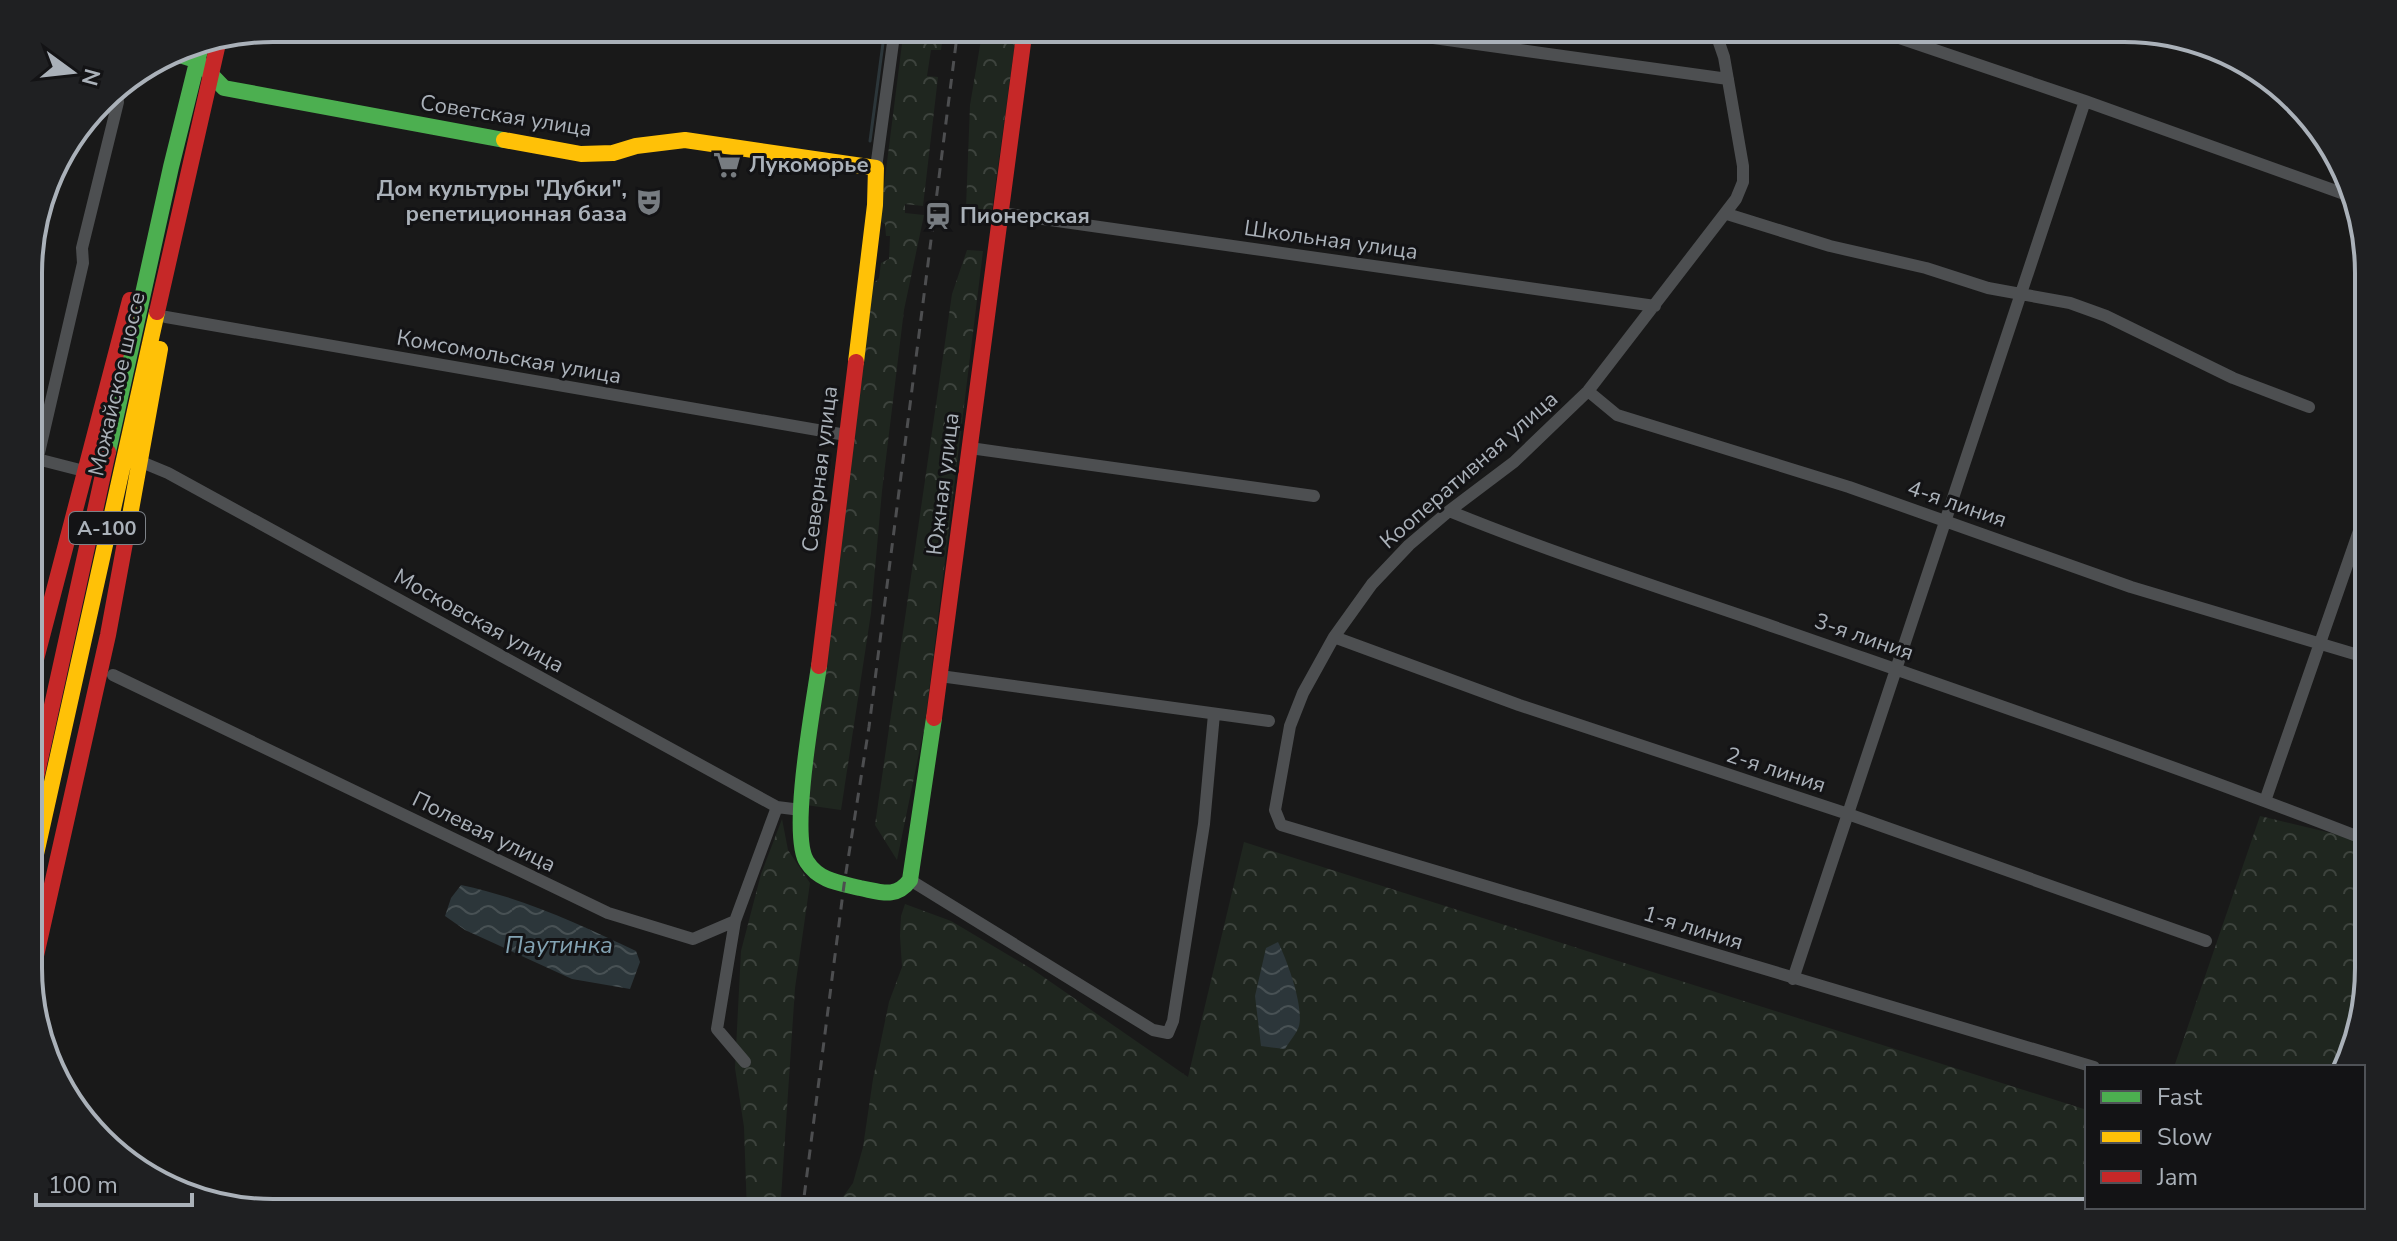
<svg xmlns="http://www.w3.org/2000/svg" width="2397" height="1241" font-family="'Nunito Sans',sans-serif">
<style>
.forest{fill:url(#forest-crowns)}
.water{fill:url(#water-waves)}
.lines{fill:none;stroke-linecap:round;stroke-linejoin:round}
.stream{stroke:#2c363a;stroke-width:3}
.street{stroke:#4d4f51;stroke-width:12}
.fast{stroke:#4caf50;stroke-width:16}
.slow{stroke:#ffc107;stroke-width:16}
.jam{stroke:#c62828;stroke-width:16}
.rail{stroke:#4d4e50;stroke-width:3;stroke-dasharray:10 8;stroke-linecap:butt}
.labels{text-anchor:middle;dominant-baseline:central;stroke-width:6;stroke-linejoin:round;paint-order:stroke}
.shield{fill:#131315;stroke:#7d8288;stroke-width:2}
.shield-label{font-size:20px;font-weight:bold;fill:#aab1b9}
.street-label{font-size:22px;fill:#aab1b9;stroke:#131315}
.poi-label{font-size:22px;font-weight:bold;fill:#aab1b9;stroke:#131315;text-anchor:start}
.water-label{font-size:24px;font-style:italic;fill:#83a3b3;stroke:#131315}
.rim{fill:none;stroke:#aab1b9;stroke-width:4}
</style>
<defs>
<pattern id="forest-crowns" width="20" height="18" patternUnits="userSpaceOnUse" patternTransform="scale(2)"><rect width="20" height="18" fill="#1f261f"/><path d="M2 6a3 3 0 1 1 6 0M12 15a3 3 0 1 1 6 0" fill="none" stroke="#3d433d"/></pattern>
<pattern id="water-waves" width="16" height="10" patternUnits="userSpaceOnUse" patternTransform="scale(2)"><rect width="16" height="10" fill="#2c363a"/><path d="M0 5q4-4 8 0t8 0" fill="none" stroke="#485154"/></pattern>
</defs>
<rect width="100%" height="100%" fill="#191919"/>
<path class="forest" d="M 904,28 L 944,28 L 941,50 L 931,50 L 927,76 L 938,77 L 923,206 L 905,204 L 905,213 L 924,215 L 904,310 L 882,491 L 871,613 L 841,810 L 806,805 L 870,287 L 879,278 L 881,263 L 889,259 L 890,236 L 886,236 L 885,224 L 876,219 L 884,186 Z
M 983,28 L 1017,28 L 992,210 L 966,208 L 970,105 Z
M 967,250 L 983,251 L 925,724 L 897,860 L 875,825 L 952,294 Z
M 2260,816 L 2369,842 L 2369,968 L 2346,1067 L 2174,1067 Z
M 782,819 L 788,850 L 810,883 L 795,988 L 780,1213 L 747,1213 L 744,1127 L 735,1068 L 741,951 L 761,874 Z
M 1244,842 L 2087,1110 L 2087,1207 L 2155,1207 L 2139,1212 L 839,1213 L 840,1201 L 853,1183 L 863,1147 L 873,1079 L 889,1002 L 902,967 L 900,936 L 901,916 L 905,904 L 951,921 L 1032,969 L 1188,1077 Z"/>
<path class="water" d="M 461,885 C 523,898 579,924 636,951 L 640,962 L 630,989 L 572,979 L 465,930 L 445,916 L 451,898 Z
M 1278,942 C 1287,960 1304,1006 1299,1026 C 1297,1033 1289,1042 1285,1049 L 1261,1046 L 1255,996 L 1266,948 Z"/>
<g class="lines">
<path class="stream" d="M 870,141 L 885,28"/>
<path class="street" d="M 1362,28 L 1728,79
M 1714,28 L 1724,57 L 1743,166 L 1743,182 L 1736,199 L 1588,391 L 1514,462 L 1449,511 L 1409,545 L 1372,584 L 1334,637 L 1303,693 L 1290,726 L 1275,810 L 1281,825 L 2094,1067
M 1870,28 L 2085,101 L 2350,196
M 876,168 L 895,28
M 1001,213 L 1655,306
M 1727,214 L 1830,246 L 1926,268 L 1988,288 L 2070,303 L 2106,316 L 2233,378 L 2309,407
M 166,317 L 846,435
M 1588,391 L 1617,415 L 1849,487 L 2131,587 L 2368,658
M 970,448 L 1314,496
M 37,459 L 84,471
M 139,461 L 168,473 L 777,807 L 801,810
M 29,496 L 83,263 L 82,248 L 118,102 L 116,86
M 1449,511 C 1552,553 1658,587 1763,623 C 1966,694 2169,763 2369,841
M 1334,637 L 1519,705 L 1848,814 L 2206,941
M 113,675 L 608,913 L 693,939 L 735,921 L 777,807
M 940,676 L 1269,721
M 2265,801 L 2368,505
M 910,880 L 1153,1030 L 1168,1033 L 1173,1021 L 1204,824 L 1214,714
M 735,921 L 717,1029 L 745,1062
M 1793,979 L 2085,101"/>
<path class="fast" d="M 170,52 L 198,61 L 224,88 L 504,140
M 108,452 L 171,167 L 202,42
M 819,666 C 814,702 789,836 807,862 C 819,881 840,883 860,888 C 881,892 896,899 910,880 L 934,718"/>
<path class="slow" d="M 504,140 L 581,154 L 613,153 L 636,146 L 685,140 L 876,168 L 875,205 L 856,362
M 129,521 L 160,349
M 30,881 L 157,312
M 160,1183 L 169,1189"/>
<path class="jam" d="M 157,312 L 219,39
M 819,666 L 856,362
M 29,686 L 130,300
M 934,718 L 1025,28
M 30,805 L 108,452
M 32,1005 L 31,978 L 108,635 L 129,521"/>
<path class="rail" d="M 802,1213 L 844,885 L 869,727 L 958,28"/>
</g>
<defs>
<g id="supermarket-bare" transform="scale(2.16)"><path d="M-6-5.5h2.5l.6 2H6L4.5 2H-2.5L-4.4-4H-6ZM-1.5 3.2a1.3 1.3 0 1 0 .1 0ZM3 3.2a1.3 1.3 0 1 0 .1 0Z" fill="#777c81" stroke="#131315" stroke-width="2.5" paint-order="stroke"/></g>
<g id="theatre-bare" transform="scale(2.16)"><path d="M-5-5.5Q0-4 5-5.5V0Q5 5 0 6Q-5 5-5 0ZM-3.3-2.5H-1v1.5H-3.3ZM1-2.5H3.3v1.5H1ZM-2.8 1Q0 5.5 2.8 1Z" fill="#777c81" stroke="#131315" stroke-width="2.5" paint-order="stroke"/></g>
<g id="station-bare" transform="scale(2.16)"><path d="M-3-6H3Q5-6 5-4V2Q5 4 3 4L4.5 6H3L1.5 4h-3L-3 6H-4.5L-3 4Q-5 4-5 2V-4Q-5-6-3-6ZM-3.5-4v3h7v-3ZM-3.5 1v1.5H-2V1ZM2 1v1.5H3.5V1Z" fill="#777c81" stroke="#131315" stroke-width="2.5" paint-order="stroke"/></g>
</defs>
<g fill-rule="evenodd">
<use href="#supermarket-bare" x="727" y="165"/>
<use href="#theatre-bare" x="649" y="202"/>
<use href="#station-bare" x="938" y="216"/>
</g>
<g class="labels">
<rect class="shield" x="69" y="512" width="76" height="32" rx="6"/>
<g class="shield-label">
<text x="107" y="528">А-100</text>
</g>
<g class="street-label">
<text transform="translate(506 116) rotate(9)">Советская улица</text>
<text transform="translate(1331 240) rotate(8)">Школьная улица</text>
<text transform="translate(509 357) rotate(10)">Комсомольская улица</text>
<text transform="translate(117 384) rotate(-77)">Можайское шоссе</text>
<text transform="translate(820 469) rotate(-83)">Северная улица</text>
<text transform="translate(1469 470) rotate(-41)">Кооперативная улица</text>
<text transform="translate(943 484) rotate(-83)">Южная улица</text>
<text transform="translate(1957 504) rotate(19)">4-я линия</text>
<text transform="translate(479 621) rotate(29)">Московская улица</text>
<text transform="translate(1864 637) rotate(19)">3-я линия</text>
<text transform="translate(1776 770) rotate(18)">2-я линия</text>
<text transform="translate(484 832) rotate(26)">Полевая улица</text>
<text transform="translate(1693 928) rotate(17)">1-я линия</text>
</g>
<g class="poi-label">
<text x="749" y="165">Лукоморье</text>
<text x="627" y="189" text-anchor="end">Дом культуры "Дубки",<tspan x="627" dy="25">репетиционная база</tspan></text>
<text x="960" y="216">Пионерская</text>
</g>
<g class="water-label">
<text x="559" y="945">Паутинка</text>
</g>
</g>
<path d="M0 0H2397V1241H0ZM273 42H2124A231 231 0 0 1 2355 273V968A231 231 0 0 1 2124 1199H273A231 231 0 0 1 42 968V273A231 231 0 0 1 273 42Z" fill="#1f2022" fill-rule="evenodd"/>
<path class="rim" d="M273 42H2124A231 231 0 0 1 2355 273V968A231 231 0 0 1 2124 1199H273A231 231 0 0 1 42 968V273A231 231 0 0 1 273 42Z"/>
<rect x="2085" y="1065" width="280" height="144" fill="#131315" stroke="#4f5257" stroke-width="2"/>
<rect x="2101" y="1091" width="40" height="12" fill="#4caf50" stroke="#4f5257" stroke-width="2"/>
<text x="2157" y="1105" font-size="24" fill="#aab1b9">Fast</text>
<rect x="2101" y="1131" width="40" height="12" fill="#ffc107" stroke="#4f5257" stroke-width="2"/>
<text x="2157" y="1145" font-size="24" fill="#aab1b9">Slow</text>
<rect x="2101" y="1171" width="40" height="12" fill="#c62828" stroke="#4f5257" stroke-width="2"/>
<text x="2157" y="1185" font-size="24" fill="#aab1b9">Jam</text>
<g transform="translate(72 72) rotate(105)" stroke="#131315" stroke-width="6" paint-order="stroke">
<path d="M0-6L14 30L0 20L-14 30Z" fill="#aab1b9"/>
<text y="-12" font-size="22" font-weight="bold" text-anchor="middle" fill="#aab1b9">N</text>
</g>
<path d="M36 1193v12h156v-12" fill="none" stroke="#aab1b9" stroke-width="4"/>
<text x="48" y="1193" font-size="24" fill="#aab1b9" stroke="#131315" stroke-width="6" paint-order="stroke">100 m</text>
</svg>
